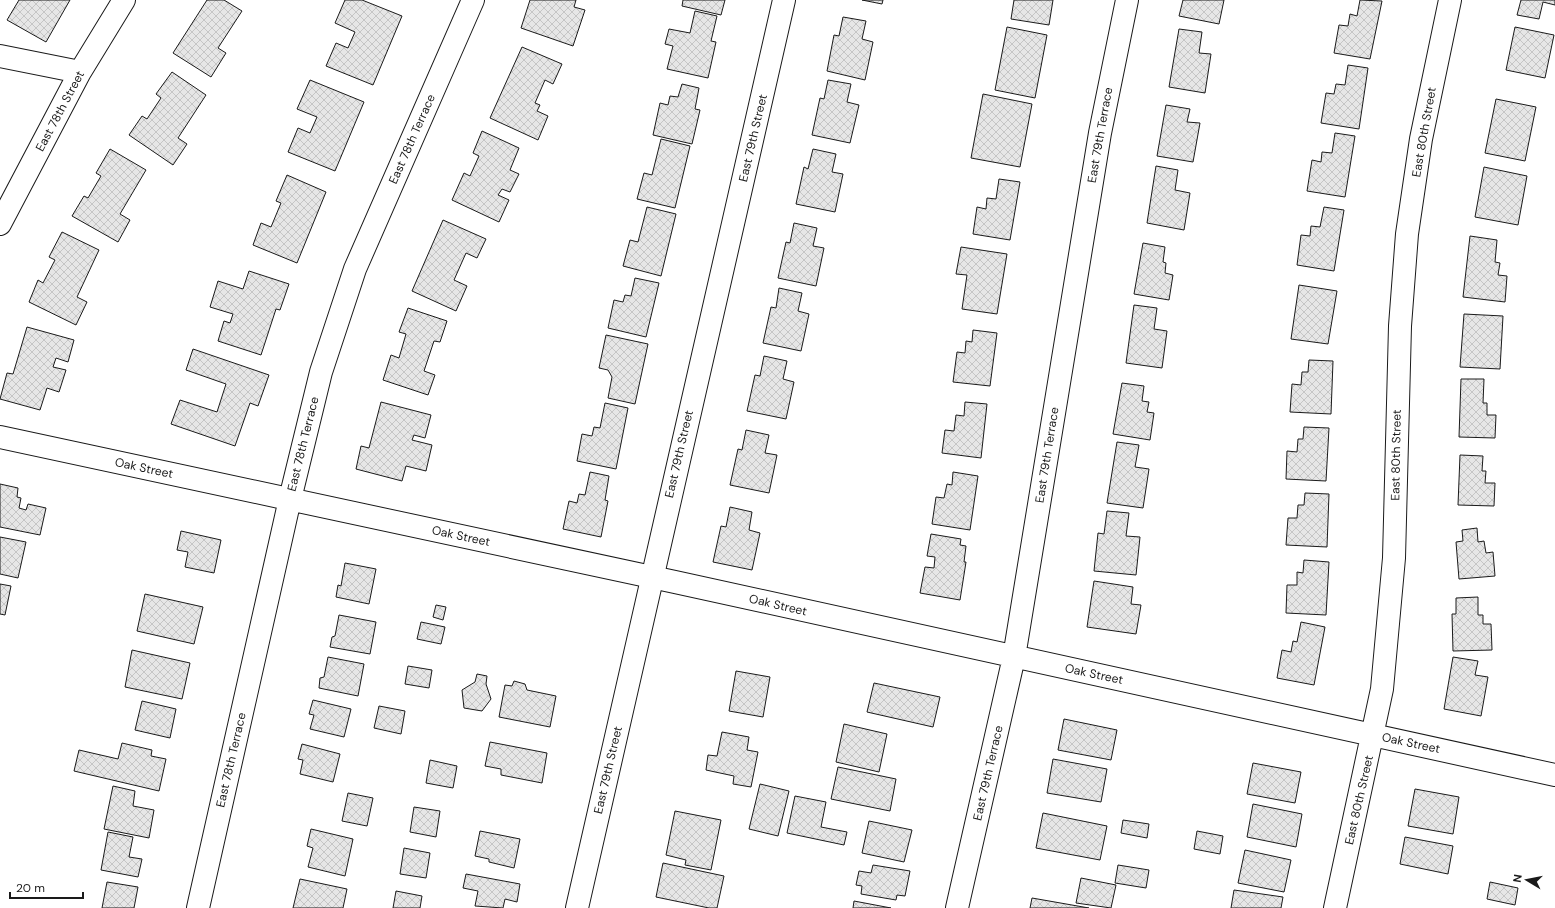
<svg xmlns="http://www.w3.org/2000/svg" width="1555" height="908" font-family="'DM Sans',sans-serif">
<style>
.building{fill:url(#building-cross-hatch);stroke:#1a1a1a}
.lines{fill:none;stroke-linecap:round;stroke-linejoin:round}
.street-casing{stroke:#1a1a1a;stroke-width:24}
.secondary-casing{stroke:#1a1a1a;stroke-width:24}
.street{stroke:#fff;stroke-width:22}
.secondary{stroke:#fff;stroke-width:22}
.labels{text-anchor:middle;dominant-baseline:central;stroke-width:3;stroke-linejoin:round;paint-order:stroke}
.street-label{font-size:12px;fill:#1a1a1a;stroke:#fff}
</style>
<defs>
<pattern id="building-cross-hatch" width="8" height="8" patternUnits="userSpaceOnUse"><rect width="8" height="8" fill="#e6e6e6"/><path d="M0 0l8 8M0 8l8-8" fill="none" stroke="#c5c5c5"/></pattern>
</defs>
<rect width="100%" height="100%" fill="#fff"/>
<path class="building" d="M 19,0 L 70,0 L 46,42 L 7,20 Z
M 207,0 L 224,0 L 242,11 L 218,48 L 226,53 L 211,77 L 173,53 Z
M 345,0 L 362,0 L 402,16 L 373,85 L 326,66 L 336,43 L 348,48 L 355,32 L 335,23 Z
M 530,0 L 576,0 L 574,7 L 585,10 L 573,46 L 521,28 Z
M 683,0 L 725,0 L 721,15 L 682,6 Z
M 862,0 L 883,0 L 882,4 Z
M 1014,0 L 1053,0 L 1049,25 L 1011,19 Z
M 1183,0 L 1224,0 L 1219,24 L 1179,16 Z
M 1360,0 L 1382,1 L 1370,59 L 1334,53 L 1339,25 L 1348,26 L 1350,14 L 1357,16 Z
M 1521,0 L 1555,0 L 1555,5 L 1543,2 L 1539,19 L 1517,15 Z
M 695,11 L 717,16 L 711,41 L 716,42 L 708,78 L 667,69 L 673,46 L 665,44 L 669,29 L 690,33 Z
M 843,17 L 866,21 L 862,39 L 873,42 L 865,80 L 827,71 L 834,35 L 839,36 Z
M 1007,27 L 1047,35 L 1035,98 L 995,90 Z
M 1515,27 L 1554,35 L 1545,78 L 1506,70 Z
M 1179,29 L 1202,32 L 1199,53 L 1211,54 L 1205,93 L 1169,87 Z
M 522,47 L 562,64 L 553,84 L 545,80 L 535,103 L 540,105 L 537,111 L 548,116 L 538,140 L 490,118 Z
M 1348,65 L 1368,68 L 1359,129 L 1321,123 L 1326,93 L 1334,94 L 1336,84 L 1345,85 Z
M 172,72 L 206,95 L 178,138 L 187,144 L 173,165 L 129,135 L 142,116 L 147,119 L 161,98 L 156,94 Z
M 310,80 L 364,102 L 335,171 L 288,152 L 298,128 L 310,133 L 317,117 L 297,109 Z
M 828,80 L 851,84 L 847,102 L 859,105 L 850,143 L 812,135 L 820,98 L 824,99 Z
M 682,84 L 699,88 L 695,109 L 700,110 L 692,144 L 653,135 L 660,103 L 668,105 L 670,96 L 678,97 Z
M 983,94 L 1032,104 L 1020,167 L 971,158 Z
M 1496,99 L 1536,107 L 1525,161 L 1485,153 Z
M 1166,105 L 1190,109 L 1187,122 L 1200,123 L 1193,162 L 1157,156 Z
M 482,131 L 519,148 L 510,170 L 519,174 L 510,192 L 502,189 L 498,195 L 509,200 L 499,222 L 452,200 L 464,173 L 470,176 L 479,156 L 473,153 Z
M 1335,133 L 1355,136 L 1345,197 L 1307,191 L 1312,160 L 1321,162 L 1322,152 L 1332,153 Z
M 661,139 L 690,146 L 675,208 L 637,199 L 644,173 L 652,175 Z
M 110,149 L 146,170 L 120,214 L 130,220 L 118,242 L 72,216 L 84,196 L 88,198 L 101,176 L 96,173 Z
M 813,149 L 836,154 L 832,172 L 843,174 L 835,212 L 796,204 L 804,167 L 808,169 Z
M 1156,166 L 1178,170 L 1175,190 L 1190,193 L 1184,230 L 1147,223 Z
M 1484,167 L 1527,176 L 1518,225 L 1475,217 Z
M 287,175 L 326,192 L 297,263 L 253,245 L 261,223 L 271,227 L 281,203 L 276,201 Z
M 999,179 L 1020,182 L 1010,240 L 973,234 L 977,207 L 986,209 L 987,198 L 996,199 Z
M 647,207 L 676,214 L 661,276 L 623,266 L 630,240 L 638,242 Z
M 1324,207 L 1344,210 L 1334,271 L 1297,265 L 1301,235 L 1310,236 L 1311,226 L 1320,227 Z
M 443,220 L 486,239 L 477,258 L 466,253 L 454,280 L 467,286 L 456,311 L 412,291 Z
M 794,223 L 817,228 L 813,246 L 824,248 L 816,286 L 778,278 L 786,242 L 790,243 Z
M 62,232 L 99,250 L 77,297 L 87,302 L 76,325 L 29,302 L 38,280 L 43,283 L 55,260 L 49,257 Z
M 1470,236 L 1497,240 L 1495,262 L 1500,263 L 1498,275 L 1507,276 L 1505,302 L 1463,297 Z
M 1143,243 L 1165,247 L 1163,262 L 1166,263 L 1165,273 L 1173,275 L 1169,300 L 1134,294 Z
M 961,247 L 1007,254 L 997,314 L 962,309 L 967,275 L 956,274 Z
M 249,271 L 289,284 L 280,310 L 276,309 L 261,355 L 218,341 L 224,321 L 230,323 L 233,314 L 210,307 L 218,281 L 243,289 Z
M 635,278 L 659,283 L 646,337 L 608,328 L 614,300 L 623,302 L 625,295 L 631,296 Z
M 1299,285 L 1337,291 L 1328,344 L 1291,339 Z
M 779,288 L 802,293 L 798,311 L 809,314 L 801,351 L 763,343 L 771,307 L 776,308 Z
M 1134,305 L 1157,308 L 1154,329 L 1167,331 L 1162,368 L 1126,363 Z
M 408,308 L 447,321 L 440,342 L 434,341 L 424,371 L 435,375 L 428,395 L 383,380 L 391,355 L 399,358 L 406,334 L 399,332 Z
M 1464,314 L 1503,316 L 1500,369 L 1460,367 Z
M 27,327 L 74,340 L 68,362 L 56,358 L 53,367 L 66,370 L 59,392 L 47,388 L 40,410 L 0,399 L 7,373 L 13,374 Z
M 973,330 L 997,333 L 990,386 L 953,382 L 957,352 L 965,353 L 966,341 L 972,342 Z
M 606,335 L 648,344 L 635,404 L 608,398 L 612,377 L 608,370 L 599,368 Z
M 193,349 L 269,375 L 258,406 L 250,403 L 235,446 L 171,424 L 180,400 L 217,412 L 226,384 L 186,370 Z
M 764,356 L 787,361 L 783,379 L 794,382 L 786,419 L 747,411 L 755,375 L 760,376 Z
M 1309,360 L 1333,361 L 1331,414 L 1290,412 L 1292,384 L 1301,385 L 1302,372 L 1308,372 Z
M 1461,379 L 1484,379 L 1483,403 L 1487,403 L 1487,415 L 1496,415 L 1495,438 L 1459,437 Z
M 1122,383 L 1144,386 L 1142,401 L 1149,402 L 1147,412 L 1154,413 L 1150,440 L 1113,434 Z
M 381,402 L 431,415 L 425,438 L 414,435 L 412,440 L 432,445 L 426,471 L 406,466 L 402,481 L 356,469 L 361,446 L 369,448 Z
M 965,402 L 987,404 L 981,458 L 942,453 L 945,430 L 954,431 L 956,415 L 964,416 Z
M 605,403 L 628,408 L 616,469 L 577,461 L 582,434 L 592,436 L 594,427 L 600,428 Z
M 1304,427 L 1329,428 L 1326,481 L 1286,479 L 1287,451 L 1297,452 L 1298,439 L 1303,439 Z
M 746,430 L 769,435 L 765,453 L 777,455 L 769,493 L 730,485 L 738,449 L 742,450 Z
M 1117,442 L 1139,445 L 1135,467 L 1149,469 L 1143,508 L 1107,503 Z
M 1460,455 L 1483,456 L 1482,471 L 1486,471 L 1485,483 L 1495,483 L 1494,506 L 1458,505 Z
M 590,472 L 609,476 L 605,500 L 608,501 L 601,537 L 563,529 L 569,501 L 577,503 L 579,494 L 585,495 Z
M 953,472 L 978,476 L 970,530 L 932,524 L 936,497 L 944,498 L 947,484 L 952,485 Z
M 0,484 L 18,488 L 17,497 L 21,498 L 19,508 L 26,510 L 28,504 L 46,508 L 40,535 L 0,527 Z
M 1305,493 L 1329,494 L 1327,547 L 1286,545 L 1288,518 L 1297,518 L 1298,505 L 1304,505 Z
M 730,507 L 752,512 L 749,530 L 760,533 L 752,570 L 713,562 L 721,526 L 726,527 Z
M 1107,511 L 1129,513 L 1126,536 L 1140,537 L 1136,575 L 1094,571 L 1098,533 L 1104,534 Z
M 1477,528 L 1478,542 L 1484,541 L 1486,553 L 1493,552 L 1495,576 L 1459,579 L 1456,542 L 1463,541 L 1462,530 Z
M 181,531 L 221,540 L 214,573 L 185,567 L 188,552 L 177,550 Z
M 931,534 L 961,539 L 960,545 L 966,546 L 964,562 L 966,562 L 960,600 L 920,593 L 925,567 L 934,568 L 935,557 L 927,556 Z
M 0,537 L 26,542 L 18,578 L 0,574 Z
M 1304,560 L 1329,562 L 1326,615 L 1286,613 L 1287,585 L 1297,585 L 1297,572 L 1303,573 Z
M 345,563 L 376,569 L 369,604 L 336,597 L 338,585 L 341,586 Z
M 1094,581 L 1133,587 L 1131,604 L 1141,605 L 1136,634 L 1087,627 Z
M 0,584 L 11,586 L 5,615 L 0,614 Z
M 145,594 L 203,607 L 194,644 L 137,631 Z
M 1478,597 L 1478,615 L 1483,615 L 1483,624 L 1491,624 L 1492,650 L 1453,651 L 1452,614 L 1456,614 L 1456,598 Z
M 436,605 L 446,607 L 443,620 L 433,617 Z
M 339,615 L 376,622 L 370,654 L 330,647 L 332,637 L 335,636 Z
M 421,622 L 445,627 L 441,644 L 417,639 Z
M 1301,622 L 1325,627 L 1314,685 L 1277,678 L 1282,650 L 1291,652 L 1293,641 L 1297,642 Z
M 132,650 L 190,663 L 182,699 L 125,687 Z
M 328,657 L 364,664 L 358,696 L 319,688 L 320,678 L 324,677 Z
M 1453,657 L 1478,661 L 1475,675 L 1488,677 L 1481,716 L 1444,709 Z
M 408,666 L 432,670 L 429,688 L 405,684 Z
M 736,671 L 770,677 L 763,717 L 729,711 Z
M 477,674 L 487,676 L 486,684 L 491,699 L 482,711 L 464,708 L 462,690 L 475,682 Z
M 514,681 L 525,684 L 527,690 L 556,696 L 550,727 L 499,717 L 505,685 L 512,686 Z
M 874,683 L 940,697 L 933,727 L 867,712 Z
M 313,700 L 351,709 L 344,737 L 310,729 L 314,715 L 309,714 Z
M 142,701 L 176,709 L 170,738 L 135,730 Z
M 379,706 L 405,711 L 401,734 L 374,728 Z
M 1064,719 L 1117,730 L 1111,760 L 1058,750 Z
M 844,724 L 887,734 L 879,772 L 836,762 Z
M 722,732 L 749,737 L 747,750 L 758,752 L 751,787 L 733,784 L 734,776 L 706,770 L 708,755 L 717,756 Z
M 490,742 L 547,753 L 542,783 L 501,775 L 501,769 L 485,766 Z
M 122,743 L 152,750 L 151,756 L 166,759 L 159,791 L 74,771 L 79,750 L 118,759 Z
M 302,744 L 340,754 L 333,782 L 300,774 L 303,760 L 298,759 Z
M 1053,759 L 1107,769 L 1101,802 L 1047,793 Z
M 430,760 L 457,766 L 453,788 L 426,783 Z
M 1253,763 L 1301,772 L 1295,803 L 1247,794 Z
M 838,767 L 896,779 L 890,811 L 831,799 Z
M 760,784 L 789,791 L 778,836 L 749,829 Z
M 113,786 L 135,791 L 133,806 L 154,810 L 149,838 L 104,829 Z
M 1415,789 L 1459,797 L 1453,834 L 1408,826 Z
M 348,793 L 373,798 L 367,826 L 342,821 Z
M 795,796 L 826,802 L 821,827 L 847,832 L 844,845 L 787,833 Z
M 1253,804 L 1302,814 L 1296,847 L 1247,837 Z
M 414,807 L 440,811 L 436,837 L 410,832 Z
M 675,811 L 721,820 L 711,870 L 685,865 L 686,860 L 666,855 Z
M 1043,813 L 1107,826 L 1100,860 L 1036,848 Z
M 1123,820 L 1149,824 L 1147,838 L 1121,833 Z
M 869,821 L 912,830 L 904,862 L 862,853 Z
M 311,829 L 353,839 L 345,876 L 308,867 L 313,848 L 307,846 Z
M 480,831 L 520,839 L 514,868 L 489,862 L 489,859 L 475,856 Z
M 1197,831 L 1223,836 L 1220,854 L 1194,849 Z
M 108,832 L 133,837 L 129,857 L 142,859 L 138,877 L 101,870 Z
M 1405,837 L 1453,846 L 1448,874 L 1400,864 Z
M 404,848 L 430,853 L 426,878 L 400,874 Z
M 1245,850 L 1291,860 L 1284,892 L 1238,883 Z
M 663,863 L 724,876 L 717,908 L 709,908 L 656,897 Z
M 873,865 L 910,871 L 905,896 L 897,895 L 896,900 L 861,894 L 862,886 L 856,885 L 859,871 L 871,873 Z
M 1118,865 L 1149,870 L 1146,888 L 1115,883 Z
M 466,874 L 520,884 L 517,902 L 505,899 L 503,908 L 475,906 L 478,891 L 463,888 Z
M 1081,878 L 1116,885 L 1111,908 L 1076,903 Z
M 300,879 L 347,889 L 343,908 L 293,908 Z
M 107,882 L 138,887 L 134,908 L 102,908 Z
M 1490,882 L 1518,888 L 1515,905 L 1487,899 Z
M 1234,890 L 1283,897 L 1281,908 L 1231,908 Z
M 396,891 L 422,896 L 420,908 L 393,908 Z
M 1032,898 L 1089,908 L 1030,908 Z
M 854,901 L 891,908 L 853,908 Z"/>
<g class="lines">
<g class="street-casing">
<path id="street" d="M 0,56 L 80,72
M 0,224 L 80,72 L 124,0
M 0,437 L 675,582 L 1555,775
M 198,908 L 290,499 L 321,372 L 355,269 L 473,0
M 957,908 L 1014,657 L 1100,133 L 1127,0
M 1335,908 L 1382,689 L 1394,558 L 1400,326 L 1407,234 L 1421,139 L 1450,0"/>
</g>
<g class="secondary-casing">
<path id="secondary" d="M 577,908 L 784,0"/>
</g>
<use href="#street" class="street"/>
<use href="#secondary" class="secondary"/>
</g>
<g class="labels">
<g class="street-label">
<text transform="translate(60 111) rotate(-62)">East 78th Street</text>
<text transform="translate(1424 132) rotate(-80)">East 80th Street</text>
<text transform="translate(1100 135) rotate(-80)">East 79th Terrace</text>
<text transform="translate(753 138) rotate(-77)">East 79th Street</text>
<text transform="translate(412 139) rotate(-66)">East 78th Terrace</text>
<text transform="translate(303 444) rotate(-76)">East 78th Terrace</text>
<text transform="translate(679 454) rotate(-77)">East 79th Street</text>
<text transform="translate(1047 455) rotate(-81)">East 79th Terrace</text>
<text transform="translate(1396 455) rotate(-89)">East 80th Street</text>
<text transform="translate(144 468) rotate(12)">Oak Street</text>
<text transform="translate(461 536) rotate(12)">Oak Street</text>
<text transform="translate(778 605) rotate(13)">Oak Street</text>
<text transform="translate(1094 674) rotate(12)">Oak Street</text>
<text transform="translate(1411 743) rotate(12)">Oak Street</text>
<text transform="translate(231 760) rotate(-77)">East 78th Terrace</text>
<text transform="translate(608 770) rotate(-77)">East 79th Street</text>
<text transform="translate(988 773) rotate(-77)">East 79th Terrace</text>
<text transform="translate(1359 800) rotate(-77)">East 80th Street</text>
</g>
</g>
<g transform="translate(1527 880) rotate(280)" stroke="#ffffff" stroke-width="3" paint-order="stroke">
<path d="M0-3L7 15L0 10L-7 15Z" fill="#1a1a1a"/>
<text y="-6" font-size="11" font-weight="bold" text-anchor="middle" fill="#1a1a1a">N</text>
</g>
<path d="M10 892v6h73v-6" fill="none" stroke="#1a1a1a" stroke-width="2"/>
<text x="16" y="892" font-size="12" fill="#1a1a1a" stroke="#ffffff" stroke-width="3" paint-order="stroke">20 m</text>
</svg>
